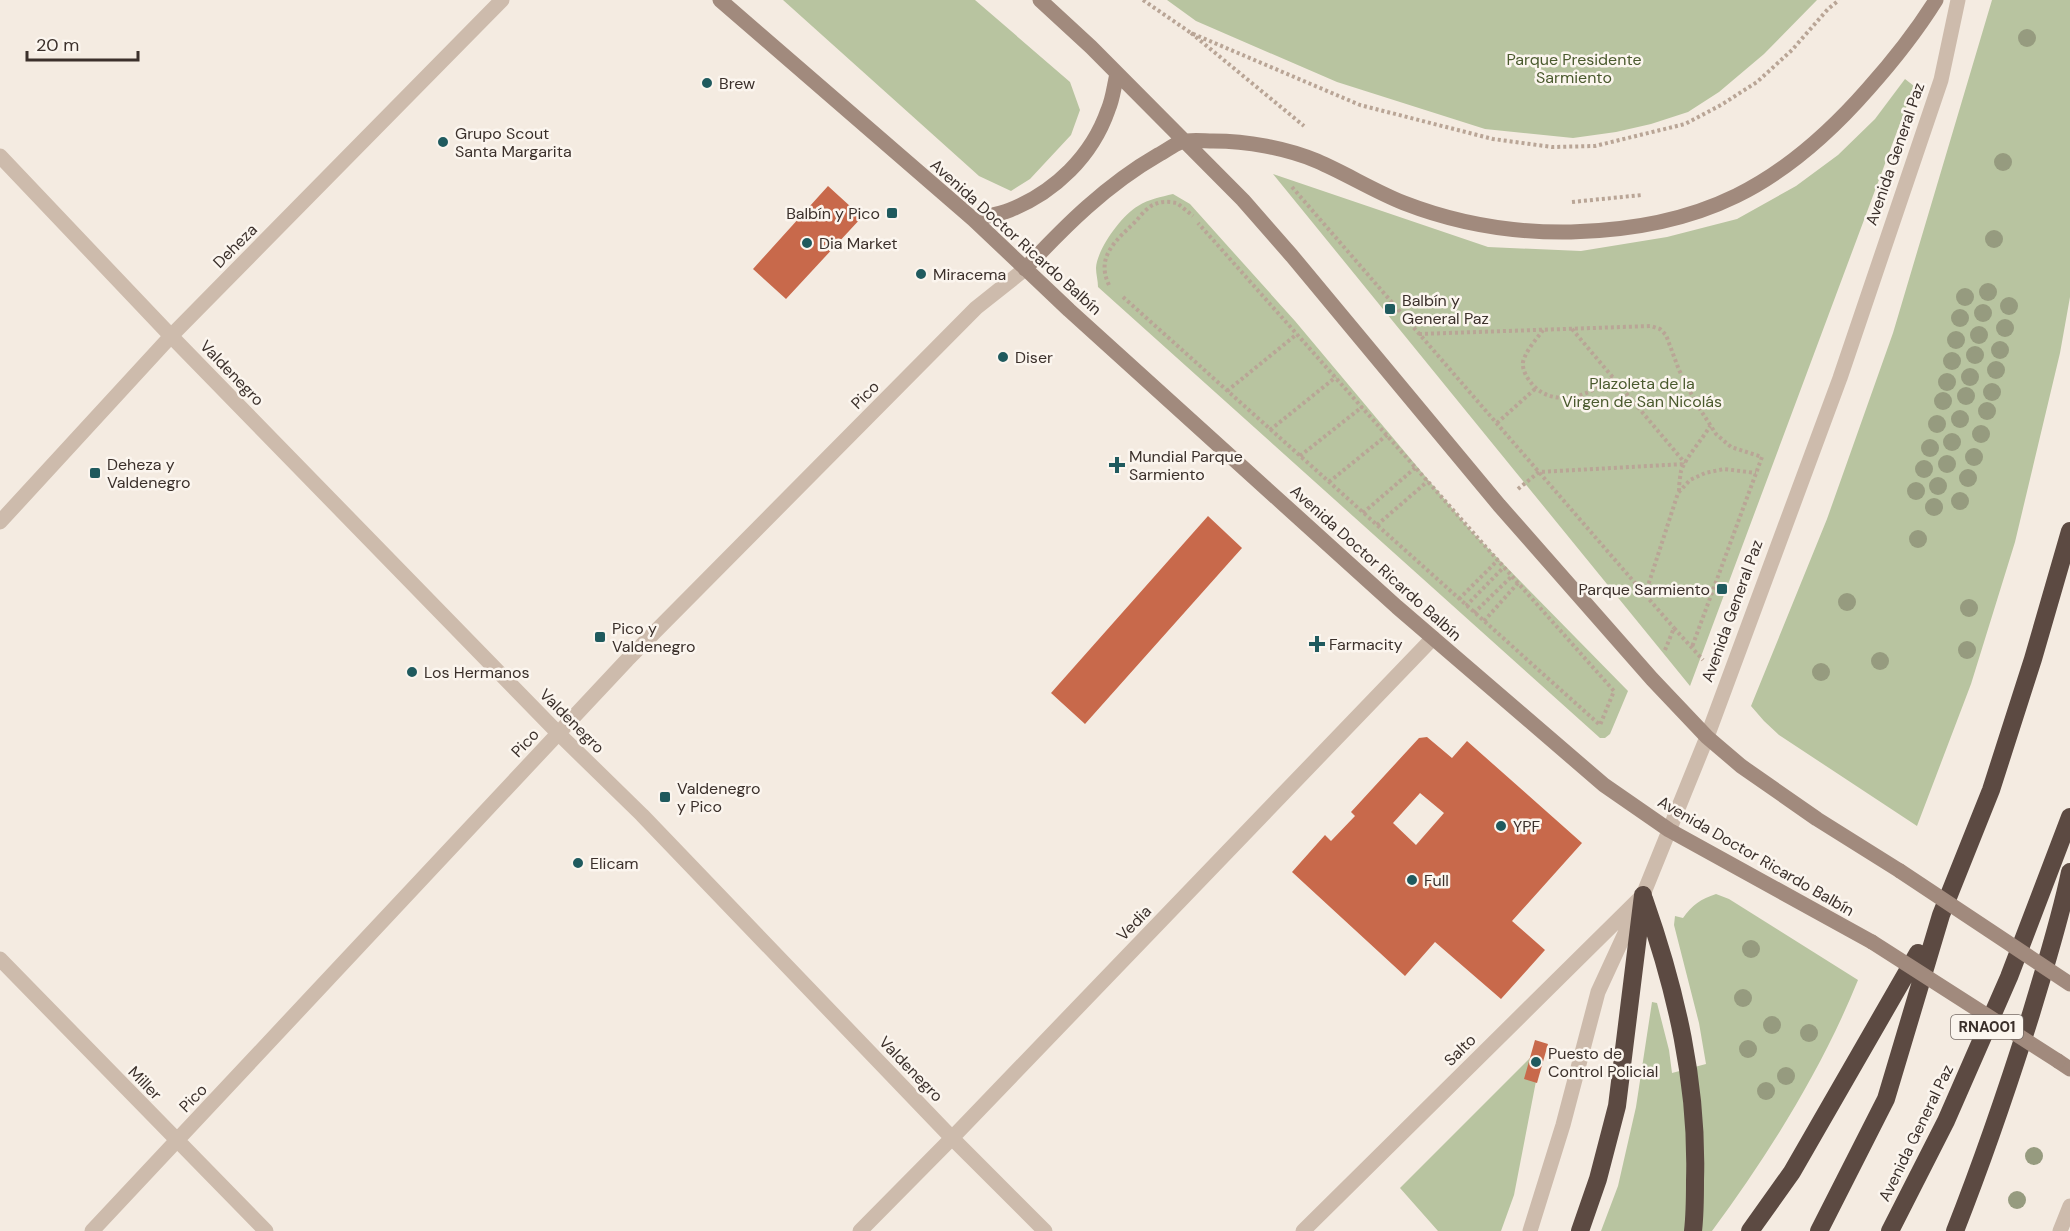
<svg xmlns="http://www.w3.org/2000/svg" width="2070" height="1231" font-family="'DM Sans',sans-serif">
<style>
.green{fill:#b8c4a0}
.building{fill:#c8694b;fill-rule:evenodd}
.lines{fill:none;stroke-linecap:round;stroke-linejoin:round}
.path{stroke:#b9a596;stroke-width:4;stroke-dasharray:3 3;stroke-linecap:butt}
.service{stroke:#cdbbac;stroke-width:15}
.minor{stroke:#cdbbac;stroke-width:15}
.tertiary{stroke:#cdbbac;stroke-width:15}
.secondary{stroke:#a18a7d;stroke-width:15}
.motorway{stroke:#5c4a42;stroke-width:18}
.secondary-bridge{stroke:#a18a7d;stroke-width:15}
.tree{fill:#969b7f}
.poi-dot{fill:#1f5a5e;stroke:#fbf5ee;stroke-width:2}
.labels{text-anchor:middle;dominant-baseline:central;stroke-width:5;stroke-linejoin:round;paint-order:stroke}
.shield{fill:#fbf5ee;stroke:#756b66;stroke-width:1.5}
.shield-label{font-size:15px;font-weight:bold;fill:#3b302b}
.park-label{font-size:16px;fill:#4a5a2e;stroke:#fbf5ee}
.poi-label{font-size:16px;fill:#3b302b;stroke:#fbf5ee;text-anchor:start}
.street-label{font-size:16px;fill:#3b302b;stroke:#fbf5ee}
</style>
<rect width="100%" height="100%" fill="#f4ebe1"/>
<path class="green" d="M 783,0 L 975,0 L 1070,82 L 1080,110 L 1071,135 L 1030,179 L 1011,191 L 979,176 Z
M 1167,0 L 1817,0 L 1764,54 L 1719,92 L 1688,112 L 1651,124 L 1616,132 L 1573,138 L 1485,129 L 1337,82 L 1196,21 Z
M 1992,0 L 2070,0 L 2070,297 L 2060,353 L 2015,542 L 1971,684 L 1917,826 L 1779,735 L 1764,721 L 1751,706 L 1827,519 L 1893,333 Z
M 1905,79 L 1914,86 L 1690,686 L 1273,174 L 1488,247 L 1581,251 L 1667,237 L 1737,219 L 1796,186 L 1838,155 L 1875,119 Z
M 1173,194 L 1190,204 L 1295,321 L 1472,532 L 1628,691 L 1610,734 L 1605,738 L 1600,738 L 1098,287 C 1098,281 1096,274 1096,268 C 1097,249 1122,215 1138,206 C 1149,199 1161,197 1173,194 Z
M 1716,894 L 1729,899 L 1858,980 C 1822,1069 1769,1154 1712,1231 L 1601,1231 L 1618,1186 L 1636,1107 L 1652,1002 L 1657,1003 L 1669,1050 L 1672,1073 L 1706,1064 L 1699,1023 L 1674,925 L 1675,916 L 1683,918 C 1692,905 1701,899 1716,894 Z
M 1543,1045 L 1514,1195 L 1501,1231 L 1438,1231 L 1400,1188 Z"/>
<path class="building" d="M 828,186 L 862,217 L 786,299 L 753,269 Z
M 1208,516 L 1242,548 L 1085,724 L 1051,693 Z
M 1427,737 L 1452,758 L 1467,741 L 1582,843 L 1512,921 L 1545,950 L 1501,999 L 1435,942 L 1405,976 L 1292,872 L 1325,835 L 1331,841 L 1355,816 L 1351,812 L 1419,738 ZM 1420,793 L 1444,813 L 1416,845 L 1393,823 Z
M 1535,1040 L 1548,1044 L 1537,1083 L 1524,1079 Z"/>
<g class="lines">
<path class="path" d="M 1143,0 L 1191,33 L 1360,105 L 1493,139 L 1552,147 L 1595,146 L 1685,124 L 1721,105 L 1757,82 L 1792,50 L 1828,9 L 1839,0
M 1191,33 L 1304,126
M 1292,187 L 1674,628
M 1572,202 L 1642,195
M 1109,285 C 1095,256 1117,240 1136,221 C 1142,214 1149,205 1158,203 C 1164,201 1171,202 1177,203 L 1193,216
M 1123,297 L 1600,725 L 1614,691 L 1198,223
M 1572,329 L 1685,463
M 1543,330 C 1536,340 1526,350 1523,362 C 1522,370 1527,378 1532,384 C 1554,409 1591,396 1612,377
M 1419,334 L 1651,326 L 1660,329 L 1666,335 L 1679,370 L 1696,403 L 1716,434 L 1731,447 L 1762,457 L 1692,647
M 1227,391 L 1297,334
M 1497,423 L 1536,388
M 1270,430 L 1336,377
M 1300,456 L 1362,407
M 1329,482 L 1387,435
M 1518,489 L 1539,472 L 1685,464
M 1679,491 C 1679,485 1680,477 1681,471 C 1686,457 1702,440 1710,426
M 1363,513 L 1415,468
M 1377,525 L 1428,481
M 1645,595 L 1678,493 L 1690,480 L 1705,473 L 1724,469 L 1756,473
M 1459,599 L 1498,560
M 1466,606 L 1504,567
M 1474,613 L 1512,576
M 1484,621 L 1518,583
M 1665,650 L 1674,628 L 1703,660"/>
<path class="service" d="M 2060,1231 L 2070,1206"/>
<path class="minor" d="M 0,156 L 171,336 L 558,733 L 642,815 L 952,1138 L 1045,1231
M 0,522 L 171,336 L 502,0
M 0,959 L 266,1231
M 92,1231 L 627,660 L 976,308 L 1025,269
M 860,1231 L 952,1138 L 1433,638
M 1303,1231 L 1643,895
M 1530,1231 L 1563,1125 L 1598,992 L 1639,903"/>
<path class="tertiary" d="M 1643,895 L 1707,737 L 1840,378 L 1941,80 L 1958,0"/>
<path class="secondary" d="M 720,0 L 973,219 L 1069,310 L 1397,607 L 1604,785 L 1669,830 L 1872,942
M 1040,0 L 1091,47 L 1243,200 L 1292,256 L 1499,505 L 1652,679 L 1707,737 L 1741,766 L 1817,819 L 1900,871
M 973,219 C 985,216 998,215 1010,210 C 1055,192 1092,156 1108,110 C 1113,99 1114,86 1117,74
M 1025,269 C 1065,226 1106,185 1158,155 C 1166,151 1173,145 1181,142 C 1190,139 1204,141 1213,141 C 1247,141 1286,148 1317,161 C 1347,174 1374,191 1404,203 C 1458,224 1513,233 1571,232 C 1701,229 1783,186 1868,89 C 1893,61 1916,32 1936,0
M 2058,1061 L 2070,1069"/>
<path class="motorway" d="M 1644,899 C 1676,990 1698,1084 1695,1181 C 1695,1198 1695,1214 1693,1231
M 1580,1231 L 1598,1179 L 1617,1106 L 1643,895
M 1750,1231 L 1792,1172 L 1918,953
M 1819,1231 L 1886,1099 L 1941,915 L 1991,790 L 2033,659 L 2070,531
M 1890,1231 L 1946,1121 L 2009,977 L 2070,817
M 1955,1231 C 1983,1160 2008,1087 2031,1014 C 2045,967 2060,920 2070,872"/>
<path class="secondary-bridge" d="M 1900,871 L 2070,984
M 1872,942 L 2058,1061"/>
</g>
<g class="tree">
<circle cx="2027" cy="38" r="9"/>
<circle cx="2003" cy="162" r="9"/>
<circle cx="1994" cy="239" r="9"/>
<circle cx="1988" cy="292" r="9"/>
<circle cx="1965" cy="297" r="9"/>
<circle cx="2009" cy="306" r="9"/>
<circle cx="1983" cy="313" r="9"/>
<circle cx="1960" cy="318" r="9"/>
<circle cx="2005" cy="328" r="9"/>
<circle cx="1979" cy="335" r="9"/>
<circle cx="1956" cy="340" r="9"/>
<circle cx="2000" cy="350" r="9"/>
<circle cx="1975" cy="355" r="9"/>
<circle cx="1952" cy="361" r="9"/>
<circle cx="1996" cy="370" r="9"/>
<circle cx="1970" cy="377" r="9"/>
<circle cx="1947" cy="382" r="9"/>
<circle cx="1992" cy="392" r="9"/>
<circle cx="1966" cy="396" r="9"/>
<circle cx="1943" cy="401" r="9"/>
<circle cx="1987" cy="411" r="9"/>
<circle cx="1960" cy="419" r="9"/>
<circle cx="1937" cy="424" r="9"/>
<circle cx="1981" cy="434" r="9"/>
<circle cx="1952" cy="442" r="9"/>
<circle cx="1930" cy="448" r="9"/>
<circle cx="1974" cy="457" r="9"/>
<circle cx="1947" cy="464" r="9"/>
<circle cx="1924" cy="469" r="9"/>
<circle cx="1968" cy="478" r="9"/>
<circle cx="1938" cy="486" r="9"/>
<circle cx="1916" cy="491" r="9"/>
<circle cx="1960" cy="501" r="9"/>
<circle cx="1934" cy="507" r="9"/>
<circle cx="1918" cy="539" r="9"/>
<circle cx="1847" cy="602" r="9"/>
<circle cx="1969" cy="608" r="9"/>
<circle cx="1967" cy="650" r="9"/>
<circle cx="1880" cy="661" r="9"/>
<circle cx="1821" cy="672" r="9"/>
<circle cx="1751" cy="949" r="9"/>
<circle cx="1743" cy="998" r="9"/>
<circle cx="1772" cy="1025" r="9"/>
<circle cx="1809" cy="1033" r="9"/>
<circle cx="1748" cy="1049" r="9"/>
<circle cx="1786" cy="1076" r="9"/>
<circle cx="1766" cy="1091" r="9"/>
<circle cx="2034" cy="1156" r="9"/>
<circle cx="2017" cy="1200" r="9"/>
</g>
<g class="poi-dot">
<circle cx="707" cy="83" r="6"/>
<circle cx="443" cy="142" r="6"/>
<rect x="886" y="207" width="12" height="12" rx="3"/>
<circle cx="807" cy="243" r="6"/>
<circle cx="921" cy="274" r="6"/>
<rect x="1384" y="303" width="12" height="12" rx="3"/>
<circle cx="1003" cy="357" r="6"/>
<path d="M1114 456h6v6h6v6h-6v6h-6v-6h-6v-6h6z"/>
<rect x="89" y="467" width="12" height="12" rx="3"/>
<rect x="1716" y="583" width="12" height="12" rx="3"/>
<rect x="594" y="631" width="12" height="12" rx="3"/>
<path d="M1314 635h6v6h6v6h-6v6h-6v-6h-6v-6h6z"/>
<circle cx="412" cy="672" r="6"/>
<rect x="659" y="791" width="12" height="12" rx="3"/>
<circle cx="1501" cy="826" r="6"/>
<circle cx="578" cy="863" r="6"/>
<circle cx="1412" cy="880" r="6"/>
<circle cx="1536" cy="1062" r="6"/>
</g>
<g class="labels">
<rect class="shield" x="1951" y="1015" width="72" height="24" rx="4.5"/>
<g class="shield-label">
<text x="1987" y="1027">RNA001</text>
</g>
<g class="park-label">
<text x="1574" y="59">Parque Presidente<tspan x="1574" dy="18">Sarmiento</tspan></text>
<text x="1642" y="383">Plazoleta de la<tspan x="1642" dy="18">Virgen de San Nicolás</tspan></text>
</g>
<g class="poi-label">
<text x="719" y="83">Brew</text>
<text x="455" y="133">Grupo Scout<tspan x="455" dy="18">Santa Margarita</tspan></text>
<text x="880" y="213" text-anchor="end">Balbín y Pico</text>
<text x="819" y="243">Dia Market</text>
<text x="933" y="274">Miracema</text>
<text x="1402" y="300">Balbín y<tspan x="1402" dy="18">General Paz</tspan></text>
<text x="1015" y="357">Diser</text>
<text x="1129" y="456">Mundial Parque<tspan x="1129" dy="18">Sarmiento</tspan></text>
<text x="107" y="464">Deheza y<tspan x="107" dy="18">Valdenegro</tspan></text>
<text x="1710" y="589" text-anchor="end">Parque Sarmiento</text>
<text x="612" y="628">Pico y<tspan x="612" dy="18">Valdenegro</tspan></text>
<text x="1329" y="644">Farmacity</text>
<text x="424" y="672">Los Hermanos</text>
<text x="677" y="788">Valdenegro<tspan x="677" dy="18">y Pico</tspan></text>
<text x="1513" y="826">YPF</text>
<text x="590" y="863">Elicam</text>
<text x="1424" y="880">Full</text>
<text x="1548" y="1053">Puesto de<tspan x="1548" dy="18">Control Policial</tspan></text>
</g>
<g class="street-label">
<text transform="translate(1895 154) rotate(-71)">Avenida General Paz</text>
<text transform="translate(1016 237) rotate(42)">Avenida Doctor Ricardo Balbín</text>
<text transform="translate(235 246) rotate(-45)">Deheza</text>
<text transform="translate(232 373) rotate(46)">Valdenegro</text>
<text transform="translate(865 395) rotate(-45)">Pico</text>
<text transform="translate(1376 563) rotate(42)">Avenida Doctor Ricardo Balbín</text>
<text transform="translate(1732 611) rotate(-70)">Avenida General Paz</text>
<text transform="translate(572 721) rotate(45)">Valdenegro</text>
<text transform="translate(525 743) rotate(-47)">Pico</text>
<text transform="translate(1756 856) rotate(30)">Avenida Doctor Ricardo Balbín</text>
<text transform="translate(1134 923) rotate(-46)">Vedia</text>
<text transform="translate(1460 1050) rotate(-45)">Salto</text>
<text transform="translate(911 1069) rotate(46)">Valdenegro</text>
<text transform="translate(145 1083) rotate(46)">Miller</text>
<text transform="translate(193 1098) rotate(-46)">Pico</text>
<text transform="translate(1916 1133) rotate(-64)">Avenida General Paz</text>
</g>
</g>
<path d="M27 51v9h111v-9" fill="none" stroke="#3b302b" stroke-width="3"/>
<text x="36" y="51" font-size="18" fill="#3b302b" stroke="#fbf5ee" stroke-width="4.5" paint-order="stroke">20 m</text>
</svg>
